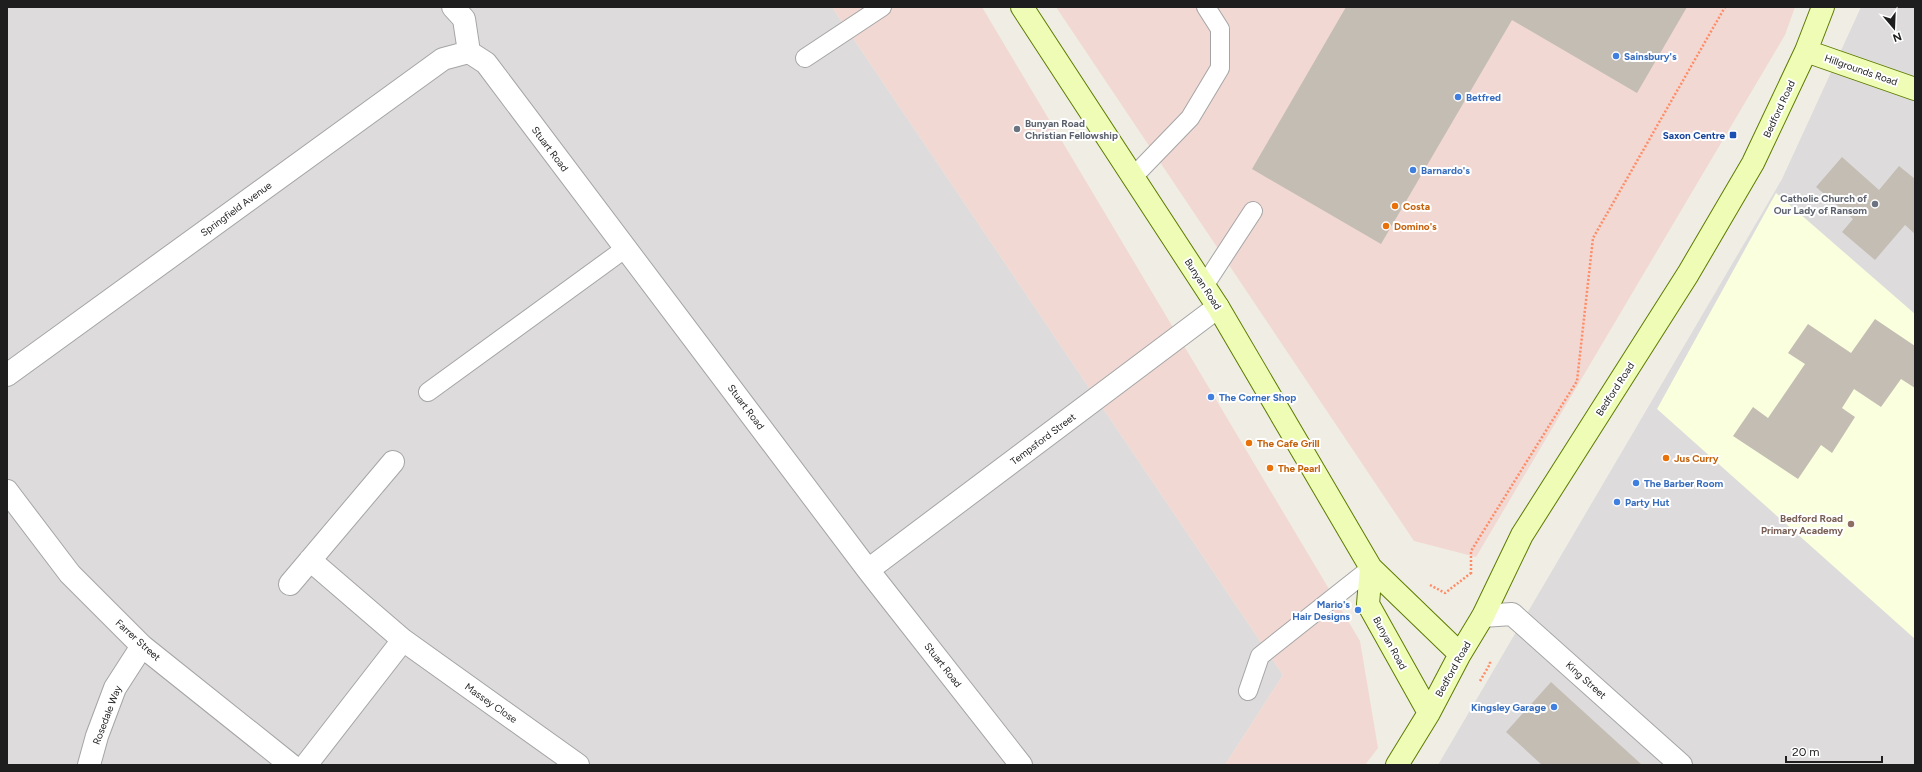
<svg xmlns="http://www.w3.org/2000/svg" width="1922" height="772" font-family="Figtree,sans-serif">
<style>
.residential{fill:#dddbdb}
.commercial{fill:#f1d8d3}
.education{fill:#faffde}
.building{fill:#c4bdb3}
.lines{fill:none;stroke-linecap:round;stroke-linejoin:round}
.lane-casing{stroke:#a5a5a5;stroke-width:20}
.street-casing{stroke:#a5a5a5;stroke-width:24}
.secondary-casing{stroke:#5c7b00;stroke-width:24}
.path{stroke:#ff8c66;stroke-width:2.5;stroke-dasharray:2 2;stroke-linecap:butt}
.lane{stroke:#fff;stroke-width:18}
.street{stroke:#fff;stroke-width:22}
.secondary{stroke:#eefcb6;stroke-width:22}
.shop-dot{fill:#3f7fe0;stroke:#fff;stroke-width:1.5}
.worship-dot{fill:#6b7280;stroke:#fff;stroke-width:1.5}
.transit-dot{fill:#1a4fb4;stroke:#fff;stroke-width:1.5}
.food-dot{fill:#e8710a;stroke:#fff;stroke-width:1.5}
.education-dot{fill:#8d6e63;stroke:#fff;stroke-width:1.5}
.labels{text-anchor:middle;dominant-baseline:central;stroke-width:4;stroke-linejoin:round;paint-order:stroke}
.shop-label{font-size:10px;font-weight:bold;fill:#366cbe;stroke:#fff;text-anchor:start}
.street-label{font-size:10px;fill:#1e1e1e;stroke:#fff}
.worship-label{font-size:10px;font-weight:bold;fill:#5b616d;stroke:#fff;text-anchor:start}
.transit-label{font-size:10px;font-weight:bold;fill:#164399;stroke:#fff;text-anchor:end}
.food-label{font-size:10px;font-weight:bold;fill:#c56008;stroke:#fff;text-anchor:start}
.education-label{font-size:10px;font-weight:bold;fill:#785e54;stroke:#fff;text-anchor:end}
</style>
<rect width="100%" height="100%" fill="#f0eee4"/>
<path class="residential" d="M 7,7 L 832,7 L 1283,675 L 1225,765 L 7,765 Z
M 1861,7 L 1915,7 L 1915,765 L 1438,765 L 1782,179 Z"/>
<path class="commercial" d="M 832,7 L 982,7 L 1360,641 L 1378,748 L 1365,765 L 1225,765 L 1283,675 Z
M 1056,7 L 1795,7 L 1785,35 L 1476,557 L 1414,541 Z"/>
<path class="education" d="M 1776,193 L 1915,314 L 1915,639 L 1657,409 Z"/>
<path class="building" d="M 1346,7 L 1687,7 L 1637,93 L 1512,20 L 1381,244 L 1252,169 Z
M 1842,157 L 1879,190 L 1899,166 L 1915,179 L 1915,234 L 1905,225 L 1875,260 L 1842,232 L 1853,219 L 1816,187 Z
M 1875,319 L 1915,346 L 1915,388 L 1901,379 L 1881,407 L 1854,389 L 1842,408 L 1855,417 L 1832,453 L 1821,445 L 1798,479 L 1733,436 L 1753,407 L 1768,418 L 1805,364 L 1788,353 L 1808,324 L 1851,353 Z
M 1551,682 L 1641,764 L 1640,765 L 1542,765 L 1506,732 Z"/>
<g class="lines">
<g class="lane-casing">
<path id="lane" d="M 805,58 L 882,7
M 1133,177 L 1190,118 L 1220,68 L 1220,29 L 1206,7
M 1204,286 L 1253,211
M 428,392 L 626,248
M 1248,691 L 1260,656 L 1371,568"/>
</g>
<g class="street-casing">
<path id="street" d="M 453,7 L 464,19 L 469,52
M 469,52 L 486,63 L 868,570 L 1021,765
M 7,375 L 443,59 L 469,52
M 7,491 L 70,574 L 142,646 L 291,765
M 310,560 L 403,640 L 578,765
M 868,570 L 1218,307
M 290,584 L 393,462
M 1483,616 L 1512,614 L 1681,765
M 89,765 L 97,736 L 115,688 L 142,646
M 306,765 L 403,640"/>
</g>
<g class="secondary-casing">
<path id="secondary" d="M 1022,7 L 1218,307 L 1371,568 L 1460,654
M 1806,51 L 1915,89
M 1371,568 L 1368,604 L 1429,713
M 1397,765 L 1429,713 L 1460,654 L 1483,616 L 1522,535 L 1688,274 L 1753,163 L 1806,51 L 1823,7"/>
</g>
<path class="path" d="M 1471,574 L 1471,551 L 1577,381 L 1593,238 L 1725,7
M 1430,585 L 1445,593 L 1471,573
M 1480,681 L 1490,664 L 1490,661"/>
<use href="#lane" class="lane"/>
<use href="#street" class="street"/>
<use href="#secondary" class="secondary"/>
</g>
<g class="shop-dot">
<circle cx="1616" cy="56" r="4"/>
<circle cx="1458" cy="97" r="4"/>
<circle cx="1413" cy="170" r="4"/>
<circle cx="1211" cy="397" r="4"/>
<circle cx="1636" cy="483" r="4"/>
<circle cx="1617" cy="502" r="4"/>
<circle cx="1358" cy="610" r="4"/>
<circle cx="1554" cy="707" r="4"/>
</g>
<g class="worship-dot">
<circle cx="1017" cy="129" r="4"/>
<circle cx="1875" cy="204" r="4"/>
</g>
<rect class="transit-dot" x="1729" y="131" width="8" height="8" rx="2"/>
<g class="food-dot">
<circle cx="1395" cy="206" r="4"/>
<circle cx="1386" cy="226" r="4"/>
<circle cx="1249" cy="443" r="4"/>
<circle cx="1666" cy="458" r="4"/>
<circle cx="1270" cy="468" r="4"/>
</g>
<circle class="education-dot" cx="1851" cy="524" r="4"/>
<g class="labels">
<g class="shop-label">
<text x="1624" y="56">Sainsbury's</text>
<text x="1466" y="97">Betfred</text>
<text x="1421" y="170">Barnardo's</text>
<text x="1219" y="397">The Corner Shop</text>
<text x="1644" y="483">The Barber Room</text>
<text x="1625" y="502">Party Hut</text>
<text x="1350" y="604" text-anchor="end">Mario's<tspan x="1350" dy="12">Hair Designs</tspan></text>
<text x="1546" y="707" text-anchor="end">Kingsley Garage</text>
</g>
<g class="street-label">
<text transform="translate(1861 70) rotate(19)">Hillgrounds Road</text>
<text transform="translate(1779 109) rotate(-65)">Bedford Road</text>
<text transform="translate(550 149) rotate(53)">Stuart Road</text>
<text transform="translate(236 209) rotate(-36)">Springfield Avenue</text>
<text transform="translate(1203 284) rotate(57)">Bunyan Road</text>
<text transform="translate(1615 389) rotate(-57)">Bedford Road</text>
<text transform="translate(746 407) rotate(53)">Stuart Road</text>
<text transform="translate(1043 439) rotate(-37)">Tempsford Street</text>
<text transform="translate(138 640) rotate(42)">Farrer Street</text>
<text transform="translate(1390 643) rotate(61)">Bunyan Road</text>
<text transform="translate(943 665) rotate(52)">Stuart Road</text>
<text transform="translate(1453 669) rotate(-61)">Bedford Road</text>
<text transform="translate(1586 680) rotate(42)">King Street</text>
<text transform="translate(491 703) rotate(35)">Massey Close</text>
<text transform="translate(107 715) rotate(-69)">Rosedale Way</text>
</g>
<g class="worship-label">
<text x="1025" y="123">Bunyan Road<tspan x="1025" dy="12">Christian Fellowship</tspan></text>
<text x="1867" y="198" text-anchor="end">Catholic Church of<tspan x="1867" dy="12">Our Lady of Ransom</tspan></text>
</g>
<g class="transit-label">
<text x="1725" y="135">Saxon Centre</text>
</g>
<g class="food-label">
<text x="1403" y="206">Costa</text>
<text x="1394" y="226">Domino's</text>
<text x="1257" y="443">The Cafe Grill</text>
<text x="1674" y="458">Jus Curry</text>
<text x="1278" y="468">The Pearl</text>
</g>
<g class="education-label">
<text x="1843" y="518">Bedford Road<tspan x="1843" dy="12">Primary Academy</tspan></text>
</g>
</g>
<rect width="1922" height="772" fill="none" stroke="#1e1e1e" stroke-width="16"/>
<g transform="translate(1894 28) rotate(161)" stroke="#ffffff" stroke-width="3" paint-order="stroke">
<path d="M0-3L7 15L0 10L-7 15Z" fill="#1e1e1e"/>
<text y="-6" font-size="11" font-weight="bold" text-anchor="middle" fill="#1e1e1e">N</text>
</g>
<path d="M1786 756v6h96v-6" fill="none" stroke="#1e1e1e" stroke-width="2"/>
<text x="1792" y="756" font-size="12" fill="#1e1e1e" stroke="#ffffff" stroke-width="3" paint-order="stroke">20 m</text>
</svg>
